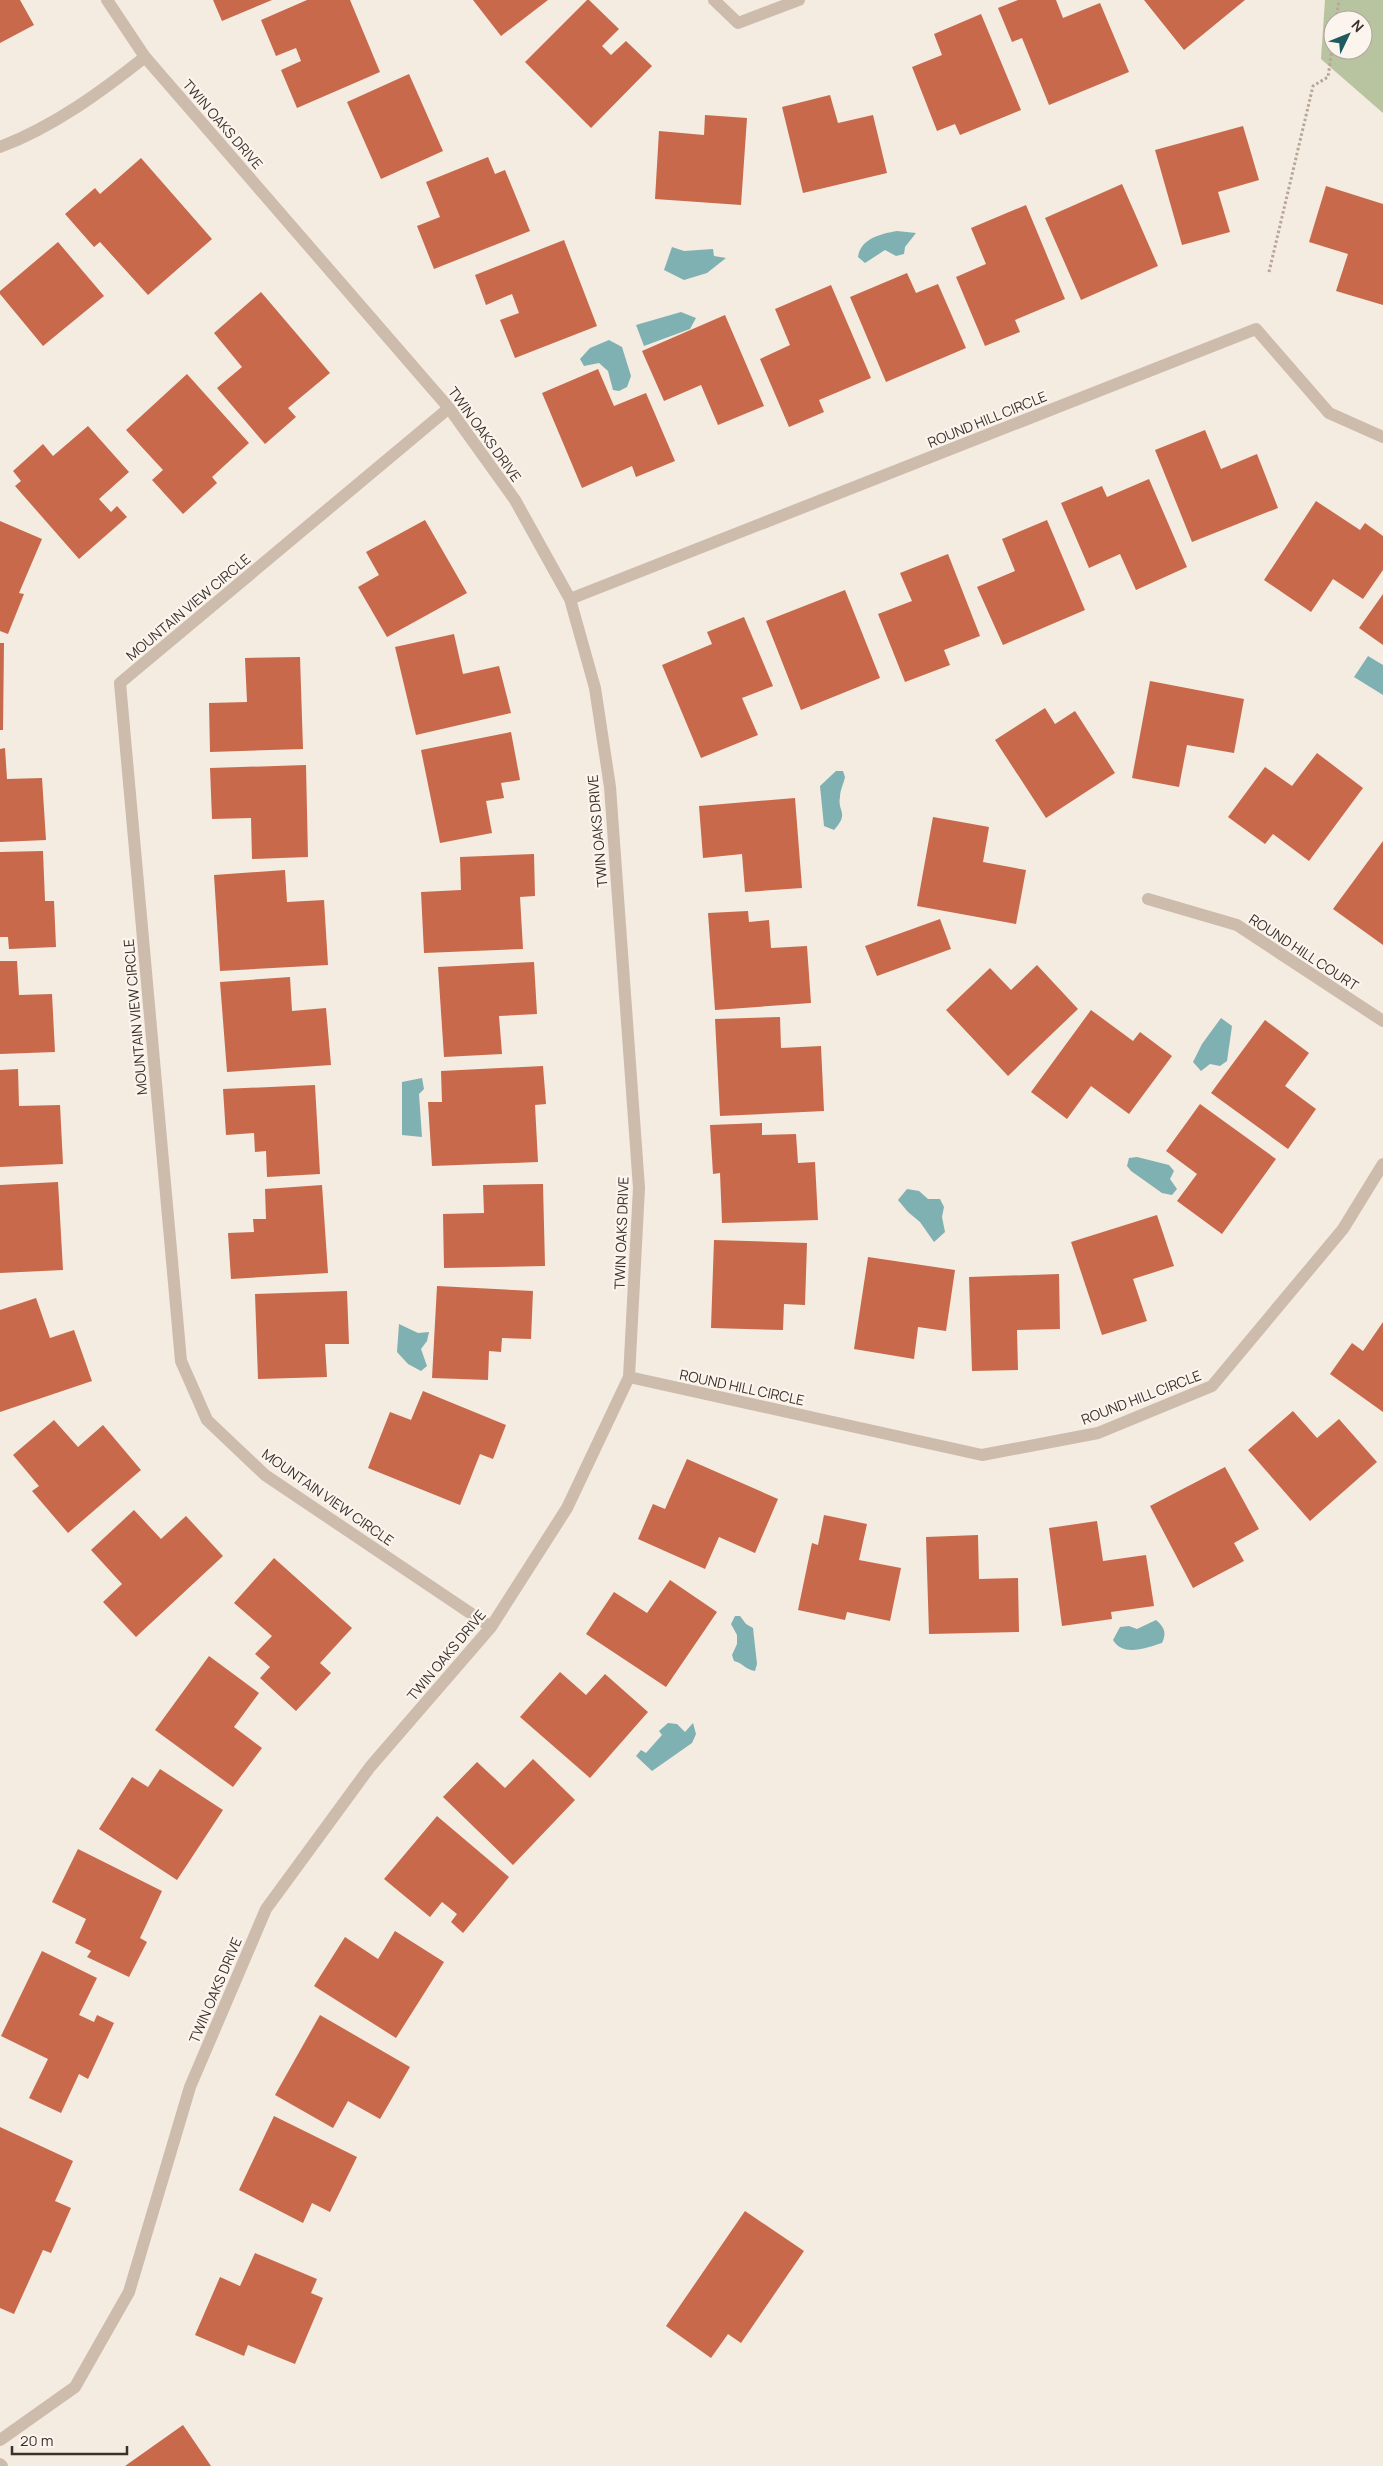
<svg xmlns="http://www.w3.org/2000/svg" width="1383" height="2466" font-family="Manrope,sans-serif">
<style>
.green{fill:#b8c4a0;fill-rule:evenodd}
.water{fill:#7fb0b2}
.building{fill:#c8694b}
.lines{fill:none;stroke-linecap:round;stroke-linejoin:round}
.path{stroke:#b9a596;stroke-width:3;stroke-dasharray:2.5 2.5;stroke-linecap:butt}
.minor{stroke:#cdbbac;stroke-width:12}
.labels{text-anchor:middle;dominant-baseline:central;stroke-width:4.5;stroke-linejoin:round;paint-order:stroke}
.street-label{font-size:14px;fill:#3b302b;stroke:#fbf5ee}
</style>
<rect width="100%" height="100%" fill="#f4ebe1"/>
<path class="green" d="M 1325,0 L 1383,0 L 1383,113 L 1321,59 ZM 1333,20 L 1363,20 L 1363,50 L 1333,50 Z"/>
<path class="water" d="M 897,231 L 916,233 L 905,247 L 904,254 L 896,256 L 885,250 L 865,263 L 858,257 C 861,238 881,234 897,231 Z
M 672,247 L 684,251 L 713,249 L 714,256 L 726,258 L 707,273 L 684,280 L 664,270 Z
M 681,312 L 696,318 L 690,329 L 644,346 L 636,325 Z
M 609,340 L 622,347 L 631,376 L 627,387 L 619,391 L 613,390 L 608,371 L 599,363 L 584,366 L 580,359 L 590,348 Z
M 1368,656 L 1383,665 L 1383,695 L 1354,677 Z
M 836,771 L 843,771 L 845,777 C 844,783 840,790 840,797 C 837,812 850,812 834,830 L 824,826 L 820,786 Z
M 1221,1018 L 1232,1026 L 1227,1061 L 1220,1066 L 1210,1064 L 1201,1071 L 1193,1062 L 1202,1044 Z
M 422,1078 L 424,1089 L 419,1094 L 422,1137 L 402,1135 L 402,1082 Z
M 1137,1157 L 1169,1165 L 1174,1171 L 1170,1179 L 1177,1189 L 1172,1195 L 1162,1193 L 1131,1171 L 1127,1166 L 1129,1158 Z
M 907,1189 L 919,1191 L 928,1199 L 940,1199 L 944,1207 L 942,1217 L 945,1232 L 934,1242 L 920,1222 L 908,1212 L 898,1200 Z
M 399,1324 L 418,1333 L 429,1332 L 427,1341 L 421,1349 L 427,1366 L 421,1371 L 408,1364 L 397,1352 Z
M 735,1616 L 740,1616 L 746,1624 L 753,1628 L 757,1664 L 755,1671 C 746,1670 743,1663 734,1661 L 732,1655 L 737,1644 L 737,1635 L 731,1624 Z
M 1156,1620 C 1164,1627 1167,1632 1162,1643 C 1146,1648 1123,1657 1113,1640 L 1120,1627 L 1129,1626 L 1137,1629 Z
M 668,1723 L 677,1724 L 685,1732 L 693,1723 L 696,1734 L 692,1743 L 652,1771 L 636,1756 L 641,1750 L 646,1753 L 662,1735 L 659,1731 Z"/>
<path class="building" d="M 0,0 L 20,0 L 34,25 L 0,43 Z
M 213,0 L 272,0 L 222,21 Z
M 307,0 L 350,0 L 380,72 L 297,108 L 281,70 L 301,61 L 296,48 L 276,56 L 261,20 Z
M 473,0 L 548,0 L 501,36 Z
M 587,0 L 589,0 L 619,29 L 602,46 L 611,55 L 626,41 L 652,66 L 591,128 L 525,62 Z
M 1018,0 L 1056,0 L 1063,18 L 1100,3 L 1129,72 L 1049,105 L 1022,38 L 1012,42 L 998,8 Z
M 1144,0 L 1245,0 L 1184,50 Z
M 981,14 L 1021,110 L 960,135 L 955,124 L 937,131 L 912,67 L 942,55 L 934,34 Z
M 409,74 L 443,151 L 381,179 L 347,102 Z
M 830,95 L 838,123 L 873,115 L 887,173 L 803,193 L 782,107 Z
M 705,115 L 747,118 L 741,205 L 655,199 L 659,131 L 704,135 Z
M 1243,126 L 1259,180 L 1218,192 L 1230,232 L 1182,245 L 1155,150 Z
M 488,157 L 495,174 L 505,170 L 530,231 L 434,269 L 417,226 L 440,217 L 426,182 Z
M 141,158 L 212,239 L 148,295 L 100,242 L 94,247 L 65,214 L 95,188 L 100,194 Z
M 1122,184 L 1158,266 L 1081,300 L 1045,218 Z
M 1326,186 L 1383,204 L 1383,305 L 1336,291 L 1348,254 L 1309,242 Z
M 1026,205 L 1065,299 L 1015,320 L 1020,332 L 985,346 L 956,277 L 986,264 L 971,228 Z
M 564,240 L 597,326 L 515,358 L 500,320 L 519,313 L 512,294 L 486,305 L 475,275 Z
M 58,242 L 104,296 L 43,346 L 0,294 L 0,291 Z
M 907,273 L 916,293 L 938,284 L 966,348 L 886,382 L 850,297 Z
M 831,285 L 871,378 L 819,400 L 824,412 L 789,427 L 760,359 L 790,345 L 775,309 Z
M 261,292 L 330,373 L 288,408 L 296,417 L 265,444 L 217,388 L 242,367 L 214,333 Z
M 725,315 L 764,406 L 718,425 L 701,385 L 664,401 L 642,351 Z
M 598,369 L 614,406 L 646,393 L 675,461 L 636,477 L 632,466 L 582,488 L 542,393 Z
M 187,374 L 249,443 L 212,477 L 217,483 L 183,514 L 152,480 L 163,470 L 126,430 Z
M 88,426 L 129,472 L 99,499 L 111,512 L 117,506 L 127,517 L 79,559 L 15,486 L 21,481 L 13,471 L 43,444 L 53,456 Z
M 1205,430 L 1221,469 L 1257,454 L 1278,508 L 1192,542 L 1155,450 Z
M 1149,479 L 1187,567 L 1136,590 L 1120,554 L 1089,568 L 1061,503 L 1102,486 L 1107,497 Z
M 1316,501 L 1360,530 L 1365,523 L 1383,536 L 1383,570 L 1363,599 L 1333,579 L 1311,612 L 1264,580 Z
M 425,520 L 467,593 L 387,637 L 358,587 L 379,575 L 366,552 Z
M 1047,520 L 1085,610 L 1003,645 L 977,587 L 1015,571 L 1002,539 Z
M 0,521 L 42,539 L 19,593 L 24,594 L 8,634 L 0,631 Z
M 948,554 L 980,636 L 944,650 L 950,665 L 905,682 L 878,614 L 912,601 L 900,573 Z
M 845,590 L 880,678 L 801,710 L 766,621 Z
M 1383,594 L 1383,645 L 1359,628 Z
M 744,617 L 773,686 L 742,698 L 758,735 L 701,758 L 662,665 L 712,644 L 707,632 Z
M 454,634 L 463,674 L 499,666 L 511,713 L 416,735 L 395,647 Z
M 0,643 L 4,643 L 3,730 L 0,730 Z
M 300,657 L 303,749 L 210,752 L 209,703 L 247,702 L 245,658 Z
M 1150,681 L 1244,699 L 1234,753 L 1187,745 L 1179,787 L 1132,778 Z
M 1045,708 L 1055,724 L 1075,711 L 1115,773 L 1046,818 L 995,740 Z
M 511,732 L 520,780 L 501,783 L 504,798 L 486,801 L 492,833 L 440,843 L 421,750 Z
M 5,748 L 7,779 L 42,778 L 46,840 L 0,842 L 0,749 Z
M 1317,753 L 1363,788 L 1309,861 L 1273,834 L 1265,844 L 1228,817 L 1265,767 L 1292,786 Z
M 306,765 L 308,857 L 252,859 L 251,818 L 212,819 L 210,768 Z
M 795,798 L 802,888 L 745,892 L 742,854 L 703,858 L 699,806 Z
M 933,817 L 989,827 L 983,862 L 1026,870 L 1016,924 L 917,906 Z
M 1383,841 L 1383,945 L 1333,909 Z
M 43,851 L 45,901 L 54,901 L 56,947 L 9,949 L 8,937 L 0,937 L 0,852 Z
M 534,854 L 535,896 L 520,897 L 523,949 L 424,953 L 421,892 L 461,890 L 460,857 Z
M 285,870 L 287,902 L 324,900 L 328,965 L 220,971 L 214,875 Z
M 748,911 L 749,922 L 769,920 L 771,948 L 807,946 L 811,1003 L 715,1010 L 708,913 Z
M 940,919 L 951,949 L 877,976 L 865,946 Z
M 0,961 L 17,961 L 19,995 L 52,994 L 55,1052 L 0,1054 Z
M 534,962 L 537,1014 L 499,1016 L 502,1054 L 444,1057 L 438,967 Z
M 1037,965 L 1078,1009 L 1008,1076 L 946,1010 L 990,968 L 1011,990 Z
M 290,977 L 292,1011 L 326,1008 L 331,1065 L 227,1072 L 220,982 Z
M 1091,1010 L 1133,1041 L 1140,1032 L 1172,1056 L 1129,1114 L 1091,1086 L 1067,1119 L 1031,1092 Z
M 780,1017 L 781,1048 L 821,1046 L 824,1111 L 720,1116 L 715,1019 Z
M 1265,1020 L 1309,1053 L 1285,1086 L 1316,1109 L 1288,1149 L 1211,1093 Z
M 543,1066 L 546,1104 L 535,1105 L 538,1162 L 432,1166 L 428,1102 L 442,1102 L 441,1071 Z
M 18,1069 L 19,1106 L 60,1105 L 63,1164 L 0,1167 L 0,1070 Z
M 315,1085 L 320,1174 L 267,1177 L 266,1151 L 255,1152 L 254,1133 L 226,1135 L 223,1089 Z
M 1200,1104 L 1276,1159 L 1222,1234 L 1177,1201 L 1197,1174 L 1166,1151 Z
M 762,1123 L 762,1135 L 796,1134 L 798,1163 L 815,1162 L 818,1220 L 722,1223 L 720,1173 L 713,1174 L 710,1125 Z
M 58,1182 L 63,1270 L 0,1273 L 0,1185 Z
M 543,1184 L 545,1266 L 444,1268 L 443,1214 L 484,1213 L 483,1185 Z
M 322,1185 L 328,1273 L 231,1279 L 228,1233 L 254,1232 L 253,1219 L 266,1219 L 265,1189 Z
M 1157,1215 L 1174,1266 L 1133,1279 L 1147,1321 L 1102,1335 L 1071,1242 Z
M 714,1240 L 807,1243 L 805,1305 L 784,1304 L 783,1330 L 711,1328 Z
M 868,1257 L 955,1270 L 946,1331 L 918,1327 L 914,1359 L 854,1349 Z
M 1059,1274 L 1060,1329 L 1017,1330 L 1018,1370 L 972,1371 L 969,1277 Z
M 437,1286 L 533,1291 L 531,1339 L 502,1338 L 501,1352 L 489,1351 L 488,1380 L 432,1378 Z
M 347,1291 L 349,1344 L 325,1344 L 327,1377 L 258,1379 L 255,1294 Z
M 36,1298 L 50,1338 L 74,1330 L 92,1381 L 0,1412 L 0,1310 Z
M 1383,1322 L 1383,1412 L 1330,1374 L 1352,1343 L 1363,1351 Z
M 423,1391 L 506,1425 L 493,1459 L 480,1454 L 460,1505 L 368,1468 L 390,1412 L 411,1420 Z
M 1293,1411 L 1317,1438 L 1339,1419 L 1377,1462 L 1310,1521 L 1248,1450 Z
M 54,1420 L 78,1447 L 103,1425 L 141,1470 L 68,1533 L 32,1491 L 39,1486 L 13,1455 Z
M 687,1459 L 778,1499 L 755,1553 L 719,1537 L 705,1569 L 638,1539 L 653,1504 L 665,1509 Z
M 1225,1467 L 1259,1529 L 1234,1543 L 1244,1561 L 1193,1588 L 1150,1506 Z
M 134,1510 L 161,1539 L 186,1516 L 223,1556 L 136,1637 L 103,1602 L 122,1584 L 91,1550 Z
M 824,1515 L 867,1524 L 859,1560 L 901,1568 L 890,1621 L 847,1612 L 845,1620 L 798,1610 L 812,1543 L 818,1545 Z
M 1097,1521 L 1103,1561 L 1146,1555 L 1154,1606 L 1111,1612 L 1112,1619 L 1062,1626 L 1049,1528 Z
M 978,1535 L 979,1579 L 1018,1578 L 1019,1632 L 929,1634 L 926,1537 Z
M 274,1558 L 352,1628 L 320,1663 L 331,1673 L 296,1711 L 260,1678 L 270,1667 L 255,1654 L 272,1636 L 234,1603 Z
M 670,1580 L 717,1612 L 666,1687 L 586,1634 L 614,1592 L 647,1613 Z
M 209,1656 L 259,1693 L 234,1727 L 262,1748 L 233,1787 L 155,1730 Z
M 560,1672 L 586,1695 L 605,1674 L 648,1712 L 590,1778 L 520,1717 Z
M 533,1759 L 575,1800 L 513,1865 L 443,1797 L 477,1762 L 505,1788 Z
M 160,1769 L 223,1810 L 177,1880 L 99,1829 L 132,1777 L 148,1787 Z
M 437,1816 L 509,1877 L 463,1933 L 451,1922 L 457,1914 L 442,1902 L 430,1917 L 384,1879 Z
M 78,1849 L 162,1891 L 140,1938 L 147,1942 L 129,1977 L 87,1957 L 91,1951 L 75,1943 L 86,1919 L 52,1902 Z
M 395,1931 L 444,1962 L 396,2038 L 314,1986 L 345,1937 L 378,1959 Z
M 42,1951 L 97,1978 L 79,2015 L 94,2022 L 97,2015 L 114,2023 L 88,2079 L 79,2074 L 61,2113 L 29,2098 L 48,2059 L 1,2036 Z
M 320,2015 L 410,2067 L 380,2119 L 348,2101 L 333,2128 L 275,2095 Z
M 274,2116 L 357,2157 L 330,2212 L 312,2203 L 303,2223 L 239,2190 Z
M 0,2127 L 73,2161 L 55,2201 L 71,2208 L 51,2253 L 43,2250 L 14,2314 L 0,2308 Z
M 745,2211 L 804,2251 L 741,2343 L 728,2334 L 711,2358 L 666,2326 Z
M 255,2253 L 317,2279 L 311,2293 L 323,2298 L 295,2364 L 248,2345 L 244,2356 L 195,2335 L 220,2277 L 240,2286 Z
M 183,2425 L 211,2466 L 125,2466 Z"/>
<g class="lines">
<path class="path" d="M 1336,20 L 1339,0
M 1269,272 L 1313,86 L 1328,77 L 1333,42"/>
<path class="minor" d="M 714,0 L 738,23 L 799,0
M 0,147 C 53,127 101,92 145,57
M 449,408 L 120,683 L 181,1361 L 207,1420 L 265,1475 L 491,1627
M 570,599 L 1256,329 L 1329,413 L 1383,437
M 1148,899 L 1237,925 L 1383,1021
M 629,1377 L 982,1455 L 1098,1433 L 1212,1386 L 1343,1229 L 1383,1164
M 0,2440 L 75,2387 L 129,2292 L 190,2087 L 266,1909 L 370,1767 L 491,1627 L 567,1508 L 629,1377 L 639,1188 L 610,787 L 595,688 L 570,599 L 515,500 L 449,408 L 145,57 L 107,0
M 0,2464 L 2,2466"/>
</g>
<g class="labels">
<g class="street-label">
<text transform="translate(223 124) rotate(49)">TWIN OAKS DRIVE</text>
<text transform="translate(987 419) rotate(-22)">ROUND HILL CIRCLE</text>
<text transform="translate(485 434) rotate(54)">TWIN OAKS DRIVE</text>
<text transform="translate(188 607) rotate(-40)">MOUNTAIN VIEW CIRCLE</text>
<text transform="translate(597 831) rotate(-95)">TWIN OAKS DRIVE</text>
<text transform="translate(1304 952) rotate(33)">ROUND HILL COURT</text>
<text transform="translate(135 1017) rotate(-95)">MOUNTAIN VIEW CIRCLE</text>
<text transform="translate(621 1233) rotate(-88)">TWIN OAKS DRIVE</text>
<text transform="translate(742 1387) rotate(12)">ROUND HILL CIRCLE</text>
<text transform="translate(1141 1397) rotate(-21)">ROUND HILL CIRCLE</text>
<text transform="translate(328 1497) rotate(35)">MOUNTAIN VIEW CIRCLE</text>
<text transform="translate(446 1655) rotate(-50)">TWIN OAKS DRIVE</text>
<text transform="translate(215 1990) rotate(-67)">TWIN OAKS DRIVE</text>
</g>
</g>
<g transform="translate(1348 35) rotate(47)"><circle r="24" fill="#fbf5ee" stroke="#aea6a0"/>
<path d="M0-4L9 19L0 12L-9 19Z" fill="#1f5a5e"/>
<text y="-8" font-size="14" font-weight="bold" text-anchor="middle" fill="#3b302b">N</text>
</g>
<path d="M12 2446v8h115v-8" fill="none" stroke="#3b302b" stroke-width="2.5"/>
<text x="20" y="2446" font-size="15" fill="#3b302b" stroke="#fbf5ee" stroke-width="4" paint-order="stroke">20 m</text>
</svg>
